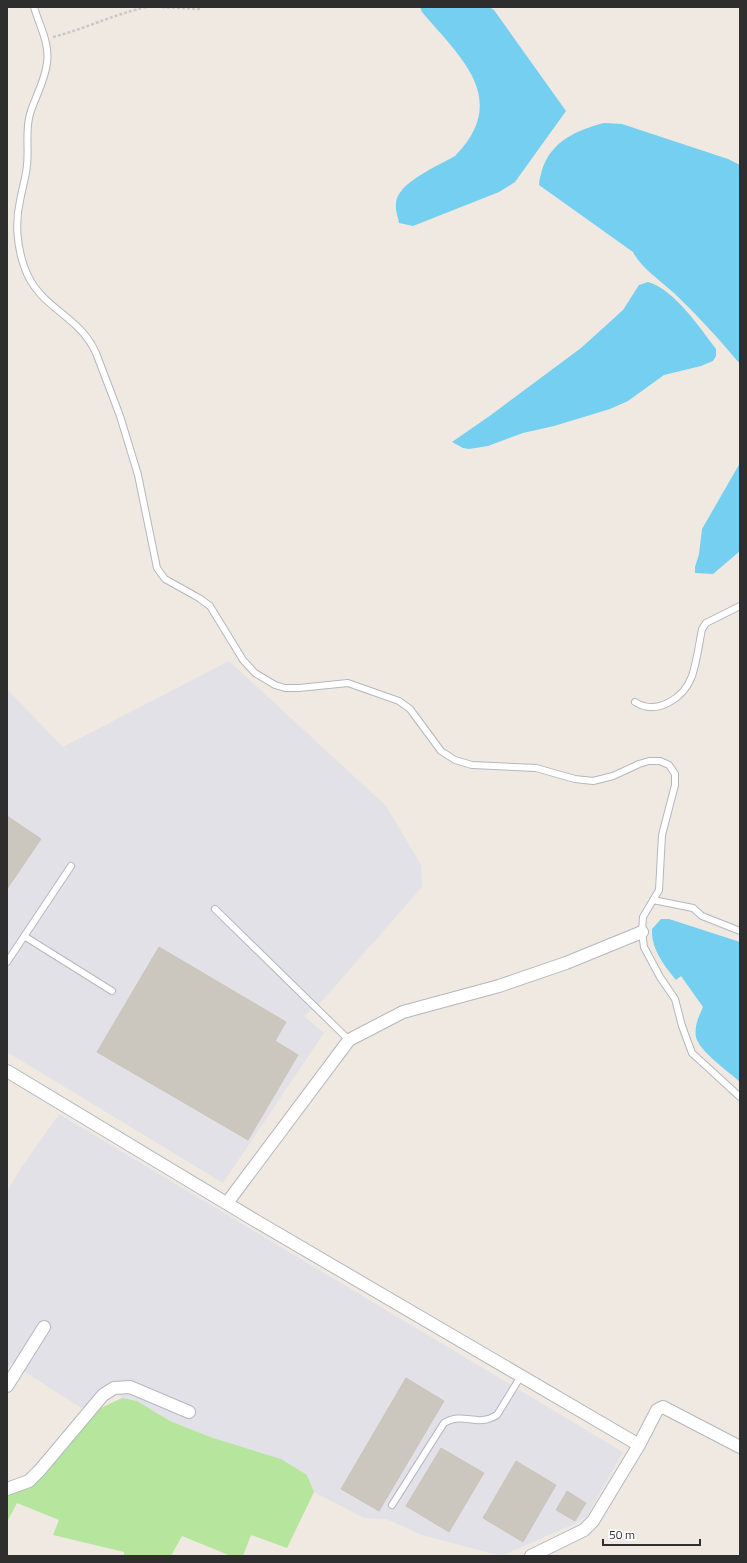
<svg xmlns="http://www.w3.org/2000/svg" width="747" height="1563" font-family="'Titillium Web',sans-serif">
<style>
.industrial{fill:#e3e1e8}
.green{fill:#b6e59e}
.water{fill:#75cff0}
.building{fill:#cbc7bf;stroke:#cbc5ba}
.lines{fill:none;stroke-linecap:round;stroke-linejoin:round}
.service-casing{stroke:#b4b7c1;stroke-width:8}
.minor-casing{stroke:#b4b7c1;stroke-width:14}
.path{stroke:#c9c9c9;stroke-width:2.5;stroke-dasharray:3 2;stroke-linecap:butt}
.service{stroke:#fff;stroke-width:6}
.minor{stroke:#fff;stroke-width:12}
</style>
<rect width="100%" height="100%" fill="#efe9e1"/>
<path class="industrial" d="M 229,661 L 386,806 L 421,865 L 422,887 L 324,999 L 304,1016 L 324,1033 L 223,1183 L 7,1052 L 7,689 L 63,747 Z
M 59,1114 L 623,1452 L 587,1516 L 572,1525 L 501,1556 L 422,1535 L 386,1519 L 364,1518 L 314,1492 L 307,1475 L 170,1421 L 137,1401 L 122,1398 L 110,1381 L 83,1409 L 11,1363 L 7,1369 L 7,1191 L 23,1165 Z"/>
<path class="green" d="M 122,1398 L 137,1401 L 170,1421 L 213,1438 L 281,1459 L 307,1475 L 314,1492 L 287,1548 L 251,1535 L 243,1556 L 231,1556 L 182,1536 L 171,1556 L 124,1556 L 124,1552 L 53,1535 L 59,1520 L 17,1503 L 7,1522 L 7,1493 L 36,1482 L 101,1408 Z"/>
<path class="water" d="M 420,7 L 489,7 L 494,10 L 566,111 L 515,182 L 499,192 L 413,226 L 399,223 C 398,217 395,210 396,204 C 396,183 438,166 455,156 C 511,99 460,57 422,12 Z
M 604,123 L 622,124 L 728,159 L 740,165 L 740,364 C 719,339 698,316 674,293 C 661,281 641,268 633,252 L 539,185 C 539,180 541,175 542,170 C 551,141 577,130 604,123 Z
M 648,282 C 675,290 700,328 716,349 L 716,356 L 713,361 L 701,366 L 664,375 L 628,401 L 610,409 L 554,426 L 523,433 L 488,446 L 469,449 L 463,448 L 452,442 L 491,415 L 581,348 L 623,310 L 639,285 Z
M 740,463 L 740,551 L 713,574 L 695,573 L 695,567 L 699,554 L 702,529 Z
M 661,919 L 669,919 L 740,942 L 740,1082 C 729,1072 699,1051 696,1037 C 694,1026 699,1016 703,1007 L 681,976 L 676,980 C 664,965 651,949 652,929 Z"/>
<path class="building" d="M 7,816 L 41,839 L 7,889 Z
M 159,947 L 286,1022 L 275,1041 L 298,1055 L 248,1140 L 97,1052 Z
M 406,1378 L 444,1401 L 379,1511 L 341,1489 Z
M 441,1448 L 484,1473 L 449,1532 L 406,1506 Z
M 516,1461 L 556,1485 L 523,1542 L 483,1518 Z
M 567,1491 L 586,1503 L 575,1521 L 556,1510 Z"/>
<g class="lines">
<g class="service-casing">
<path id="service" d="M 34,7 C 39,25 50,43 47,63 C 45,81 35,97 30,114 C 25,131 29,148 27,165 C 26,177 22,189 20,201 C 15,222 17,246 24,266 C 38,309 79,314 96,353 L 120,416 L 138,475 L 157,568 L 165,579 L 199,598 L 210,606 L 243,660 L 255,673 L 275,685 L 285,688 L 299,688 L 348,683 L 399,701 L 410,709 L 441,751 L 455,760 L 472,765 L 536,768 L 575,779 L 593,781 L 613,776 L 639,764 L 649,761 L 660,761 L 669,765 L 675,774 L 675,785 L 662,835 L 659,890 L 643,917 L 642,932 L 644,947 L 660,977 L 675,999 L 682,1026 L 692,1053 L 740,1097
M 635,702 C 657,716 684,698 692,676 C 697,661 699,644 702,629 L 706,623 L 740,606
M 653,900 L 693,908 L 702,916 L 740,931
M 215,909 L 349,1040
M 24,936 L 112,991
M 7,962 L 71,866
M 392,1505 L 444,1423 C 464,1411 476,1428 497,1415 L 521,1376"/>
</g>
<g class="minor-casing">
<path id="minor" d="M 7,1071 L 256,1221 L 639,1445
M 227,1203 L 349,1040 L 403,1012 L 499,986 L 566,963 L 642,932
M 7,1386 L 44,1327
M 7,1489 L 29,1481 L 40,1470 L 103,1395 L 114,1388 L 130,1387 L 189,1412
M 531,1556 L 584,1530 L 593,1521 L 639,1445 L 657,1410 L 663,1407 L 740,1447"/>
</g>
<path class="path" d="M 162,7 L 201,9
M 53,37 C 85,29 114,14 147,7"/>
<use href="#service" class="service"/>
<use href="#minor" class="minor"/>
</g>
<rect width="747" height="1563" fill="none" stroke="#2e2e2e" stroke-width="16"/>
<path d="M603 1539v6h97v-6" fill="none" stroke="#2e2e2e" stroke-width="2"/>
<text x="609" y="1539" font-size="12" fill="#2e2e2e" stroke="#ffffff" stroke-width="3" paint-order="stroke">50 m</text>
</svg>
